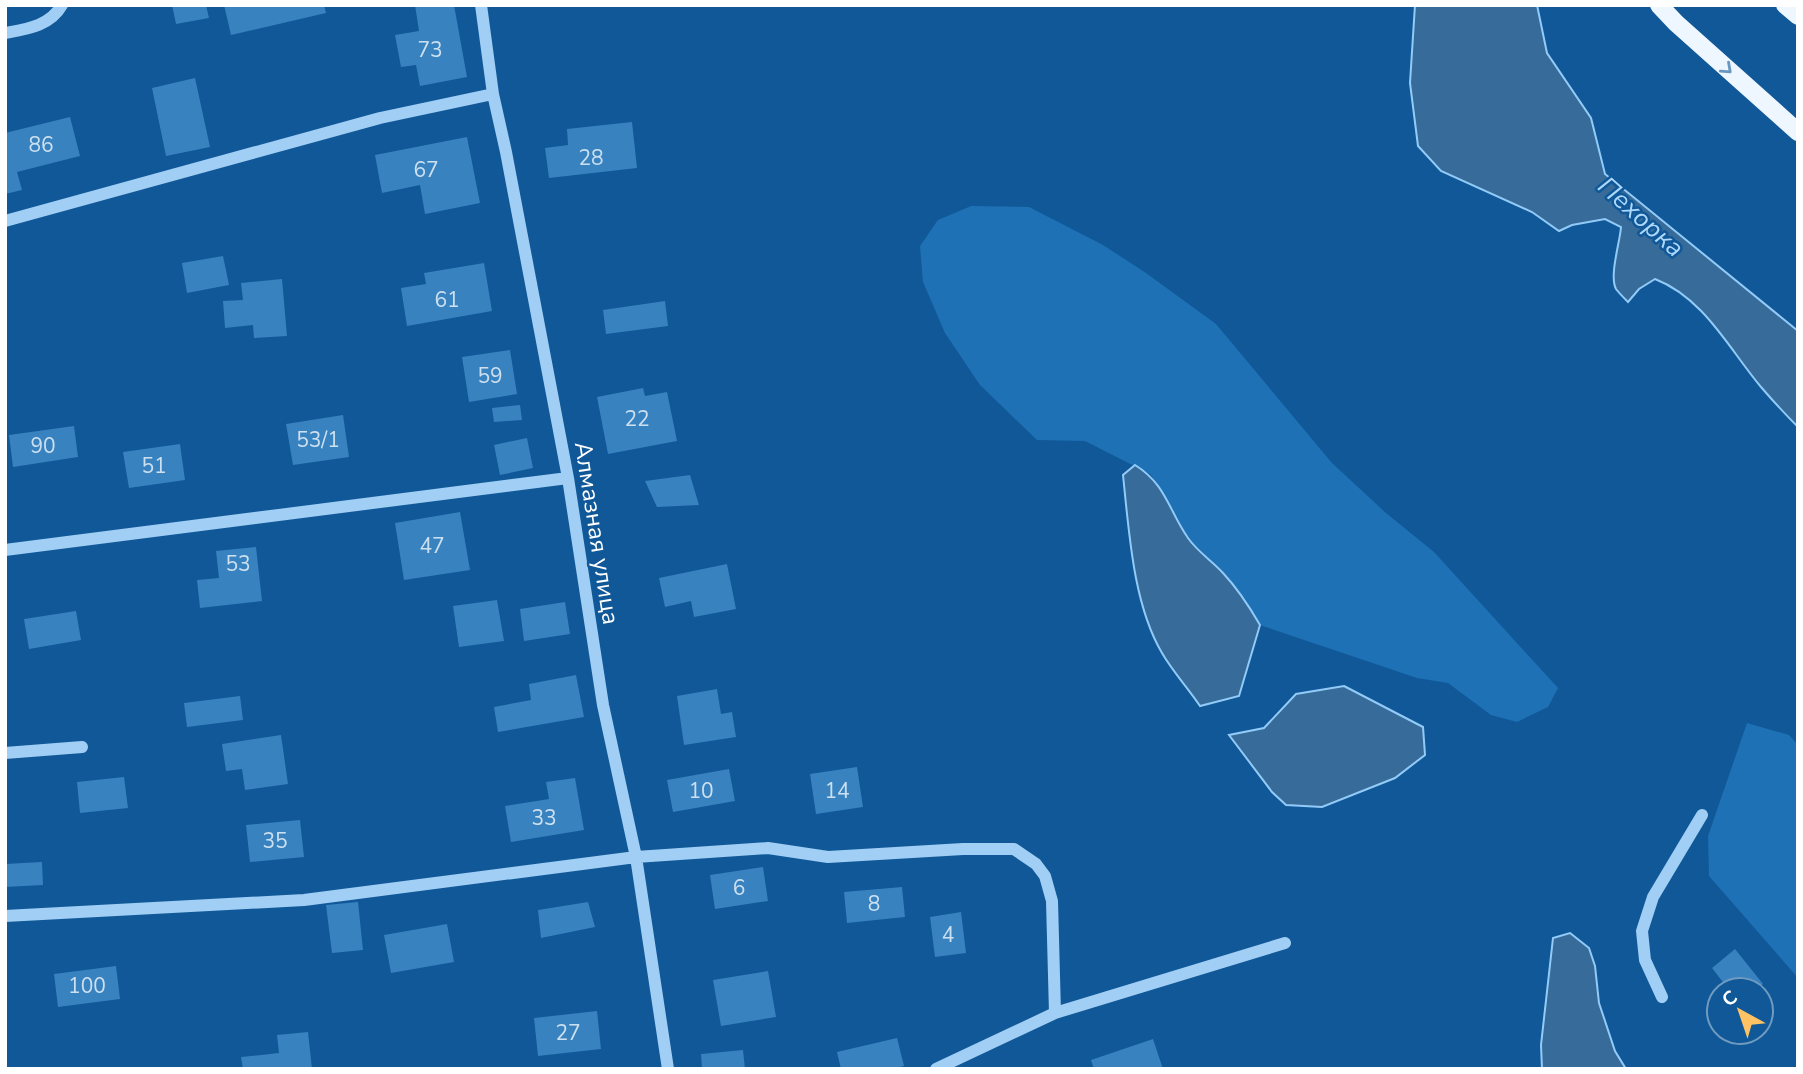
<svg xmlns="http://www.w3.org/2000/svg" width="1803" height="1074" font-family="'Nunito Sans',sans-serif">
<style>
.green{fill:#1e71b5}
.water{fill:#376b99;stroke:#92cbf8;stroke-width:2}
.building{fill:#3882c0}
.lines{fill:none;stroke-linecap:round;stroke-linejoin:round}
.minor{stroke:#a0cef4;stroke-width:12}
.major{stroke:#eef6ff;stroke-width:18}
.oneway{stroke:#6997c1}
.labels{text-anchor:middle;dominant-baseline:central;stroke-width:5;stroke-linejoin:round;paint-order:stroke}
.number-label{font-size:21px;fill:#cde0ef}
.street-label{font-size:24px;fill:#fff;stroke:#105898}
.water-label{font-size:26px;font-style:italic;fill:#add8fb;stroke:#105898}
</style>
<rect width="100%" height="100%" fill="#105898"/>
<path class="green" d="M 971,206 L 1029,207 L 1103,245 L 1146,273 L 1216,324 L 1332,463 L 1386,513 L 1434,552 L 1558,688 L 1548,707 L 1517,722 L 1491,715 L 1448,683 L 1417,678 L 1260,625 L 1245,599 L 1222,571 L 1189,539 L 1165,495 L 1150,474 L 1085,441 L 1037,440 L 980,385 L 945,333 L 923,282 L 920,246 L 938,220 Z
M 1747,723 L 1789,735 L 1798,745 L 1798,978 L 1709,876 L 1708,836 Z"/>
<path class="water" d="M 1415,5 L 1537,5 L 1547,53 L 1591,118 L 1605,174 L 1798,331 L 1798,427 C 1785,414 1773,401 1761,387 C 1729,349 1704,298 1655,279 L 1639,289 L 1628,302 C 1624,298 1619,293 1616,289 C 1609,276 1620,242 1621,227 L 1605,219 L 1572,225 L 1559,231 L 1532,212 L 1441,171 L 1418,146 L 1410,83 Z
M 1135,465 C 1166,484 1169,511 1188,538 C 1197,551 1212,561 1223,573 C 1238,589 1249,606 1260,625 L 1239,696 L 1200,706 C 1188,688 1173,672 1162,653 C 1133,604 1129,531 1123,475 Z
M 1344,686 L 1423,727 L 1425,755 L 1395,778 L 1322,807 L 1286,805 L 1272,792 L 1229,735 L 1264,728 L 1296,694 Z
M 1570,933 L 1589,948 L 1595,966 L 1599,1003 L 1615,1051 L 1626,1069 L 1542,1069 L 1541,1045 L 1553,938 Z"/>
<path class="building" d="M 172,5 L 206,5 L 209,18 L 176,24 Z
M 224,5 L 324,5 L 326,13 L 231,35 Z
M 415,5 L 454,5 L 467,77 L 420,86 L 416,65 L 401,67 L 395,35 L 419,31 Z
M 195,78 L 210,147 L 166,156 L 152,88 Z
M 70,117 L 80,156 L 17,172 L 22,190 L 5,194 L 5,133 Z
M 632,122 L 637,168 L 549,178 L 545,148 L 568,145 L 567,129 Z
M 467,137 L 480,203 L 425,214 L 420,185 L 382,193 L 375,155 Z
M 223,256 L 229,285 L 187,293 L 182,263 Z
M 484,263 L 492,311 L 407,326 L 401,288 L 426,284 L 424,273 Z
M 282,279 L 287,336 L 254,338 L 253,325 L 225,328 L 223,301 L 243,300 L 241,283 Z
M 665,301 L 668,326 L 606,334 L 603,310 Z
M 510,350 L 517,394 L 469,402 L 462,357 Z
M 643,388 L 645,396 L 667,392 L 677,441 L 608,454 L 597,397 Z
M 520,405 L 522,420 L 494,422 L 492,408 Z
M 343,415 L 349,457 L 293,465 L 286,424 Z
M 74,426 L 78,457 L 13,467 L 9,435 Z
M 527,438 L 533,468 L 500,475 L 494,445 Z
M 180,444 L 185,480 L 129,488 L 123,452 Z
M 690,475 L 699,505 L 657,507 L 645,481 Z
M 460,512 L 470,570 L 404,580 L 395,523 Z
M 256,547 L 262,601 L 200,608 L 197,580 L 219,578 L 216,551 Z
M 727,564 L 736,609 L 694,617 L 691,601 L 665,607 L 659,578 Z
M 497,600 L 504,641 L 459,647 L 453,606 Z
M 565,602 L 570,634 L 524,641 L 520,609 Z
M 76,611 L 81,640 L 29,649 L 24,619 Z
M 576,675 L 584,717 L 498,732 L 494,707 L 531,700 L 529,684 Z
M 717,689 L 721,714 L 732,712 L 736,737 L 684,745 L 677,696 Z
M 240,696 L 243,720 L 187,727 L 184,703 Z
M 281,735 L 288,784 L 245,790 L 242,769 L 226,771 L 222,744 Z
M 857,767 L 863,807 L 816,814 L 810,774 Z
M 729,769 L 735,801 L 673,812 L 667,780 Z
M 124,777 L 128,808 L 80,813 L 77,782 Z
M 575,778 L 584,830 L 511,842 L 505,806 L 549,799 L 546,782 Z
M 300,820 L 304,857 L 250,862 L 246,825 Z
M 42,862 L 43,885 L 5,887 L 5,864 Z
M 763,867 L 768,901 L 715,909 L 710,875 Z
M 902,887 L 905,917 L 847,923 L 844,892 Z
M 358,902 L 363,950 L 332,953 L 326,905 Z
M 588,902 L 595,927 L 541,938 L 538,910 Z
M 961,912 L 966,953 L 935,957 L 930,917 Z
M 447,924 L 454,962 L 391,973 L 384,935 Z
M 1735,949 L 1763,984 L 1755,990 L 1729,990 L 1712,968 Z
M 116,966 L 120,999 L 58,1007 L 54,974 Z
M 768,971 L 776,1017 L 721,1026 L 713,980 Z
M 597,1011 L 601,1049 L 538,1056 L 534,1018 Z
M 308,1032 L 312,1069 L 243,1069 L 241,1057 L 279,1053 L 277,1035 Z
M 897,1038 L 904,1066 L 892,1069 L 841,1069 L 837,1052 Z
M 1153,1039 L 1163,1069 L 1094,1069 L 1091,1060 Z
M 743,1050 L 745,1069 L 702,1069 L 701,1054 Z"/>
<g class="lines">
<path class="minor" d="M 481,5 L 493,94 L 506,152 L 568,478 L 603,705 L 636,857 L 668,1069
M 5,33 C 27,29 50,26 62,5
M 5,221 L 380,118 L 493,94
M 5,550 L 568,478
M 5,753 L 82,747
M 5,916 L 304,900 L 636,857 L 768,848 L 828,857 L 963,849 L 1014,849 L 1036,864 L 1045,876 L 1052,901 L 1055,1013
M 1662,997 L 1645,960 L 1642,931 L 1653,897 L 1702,815
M 936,1069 L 1055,1013 L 1285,943"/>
<path class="major" d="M 1659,5 L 1676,23 L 1798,132
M 1785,5 L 1798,16"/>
</g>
<defs><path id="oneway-chevron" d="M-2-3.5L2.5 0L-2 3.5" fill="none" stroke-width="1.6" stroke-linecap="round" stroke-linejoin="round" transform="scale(1.75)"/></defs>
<use class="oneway" href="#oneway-chevron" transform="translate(1727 69) rotate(42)"/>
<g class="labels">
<g class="number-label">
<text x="430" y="50">73</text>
<text x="41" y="145">86</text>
<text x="591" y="158">28</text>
<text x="426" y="170">67</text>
<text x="447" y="300">61</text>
<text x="490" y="376">59</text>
<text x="637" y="419">22</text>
<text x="318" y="440">53/1</text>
<text x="43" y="446">90</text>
<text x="154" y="466">51</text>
<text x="432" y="546">47</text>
<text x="238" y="564">53</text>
<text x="701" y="791">10</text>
<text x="837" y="791">14</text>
<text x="544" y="818">33</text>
<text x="275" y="841">35</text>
<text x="739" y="888">6</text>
<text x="874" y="904">8</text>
<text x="948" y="935">4</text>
<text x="87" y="986">100</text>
<text x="568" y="1033">27</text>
</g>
<g class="street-label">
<text transform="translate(597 533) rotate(81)">Алмазная улица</text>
</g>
<g class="water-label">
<text transform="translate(1641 217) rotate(42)">Пехорка</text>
</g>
</g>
<rect width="1803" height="1074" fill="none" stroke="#ffffff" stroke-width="14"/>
<g transform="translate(1740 1011) rotate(320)"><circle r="33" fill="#105898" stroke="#709bc1" stroke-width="2"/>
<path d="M0-5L12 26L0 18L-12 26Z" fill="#ffc364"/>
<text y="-10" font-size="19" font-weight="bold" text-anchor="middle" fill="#ffffff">С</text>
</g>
</svg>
